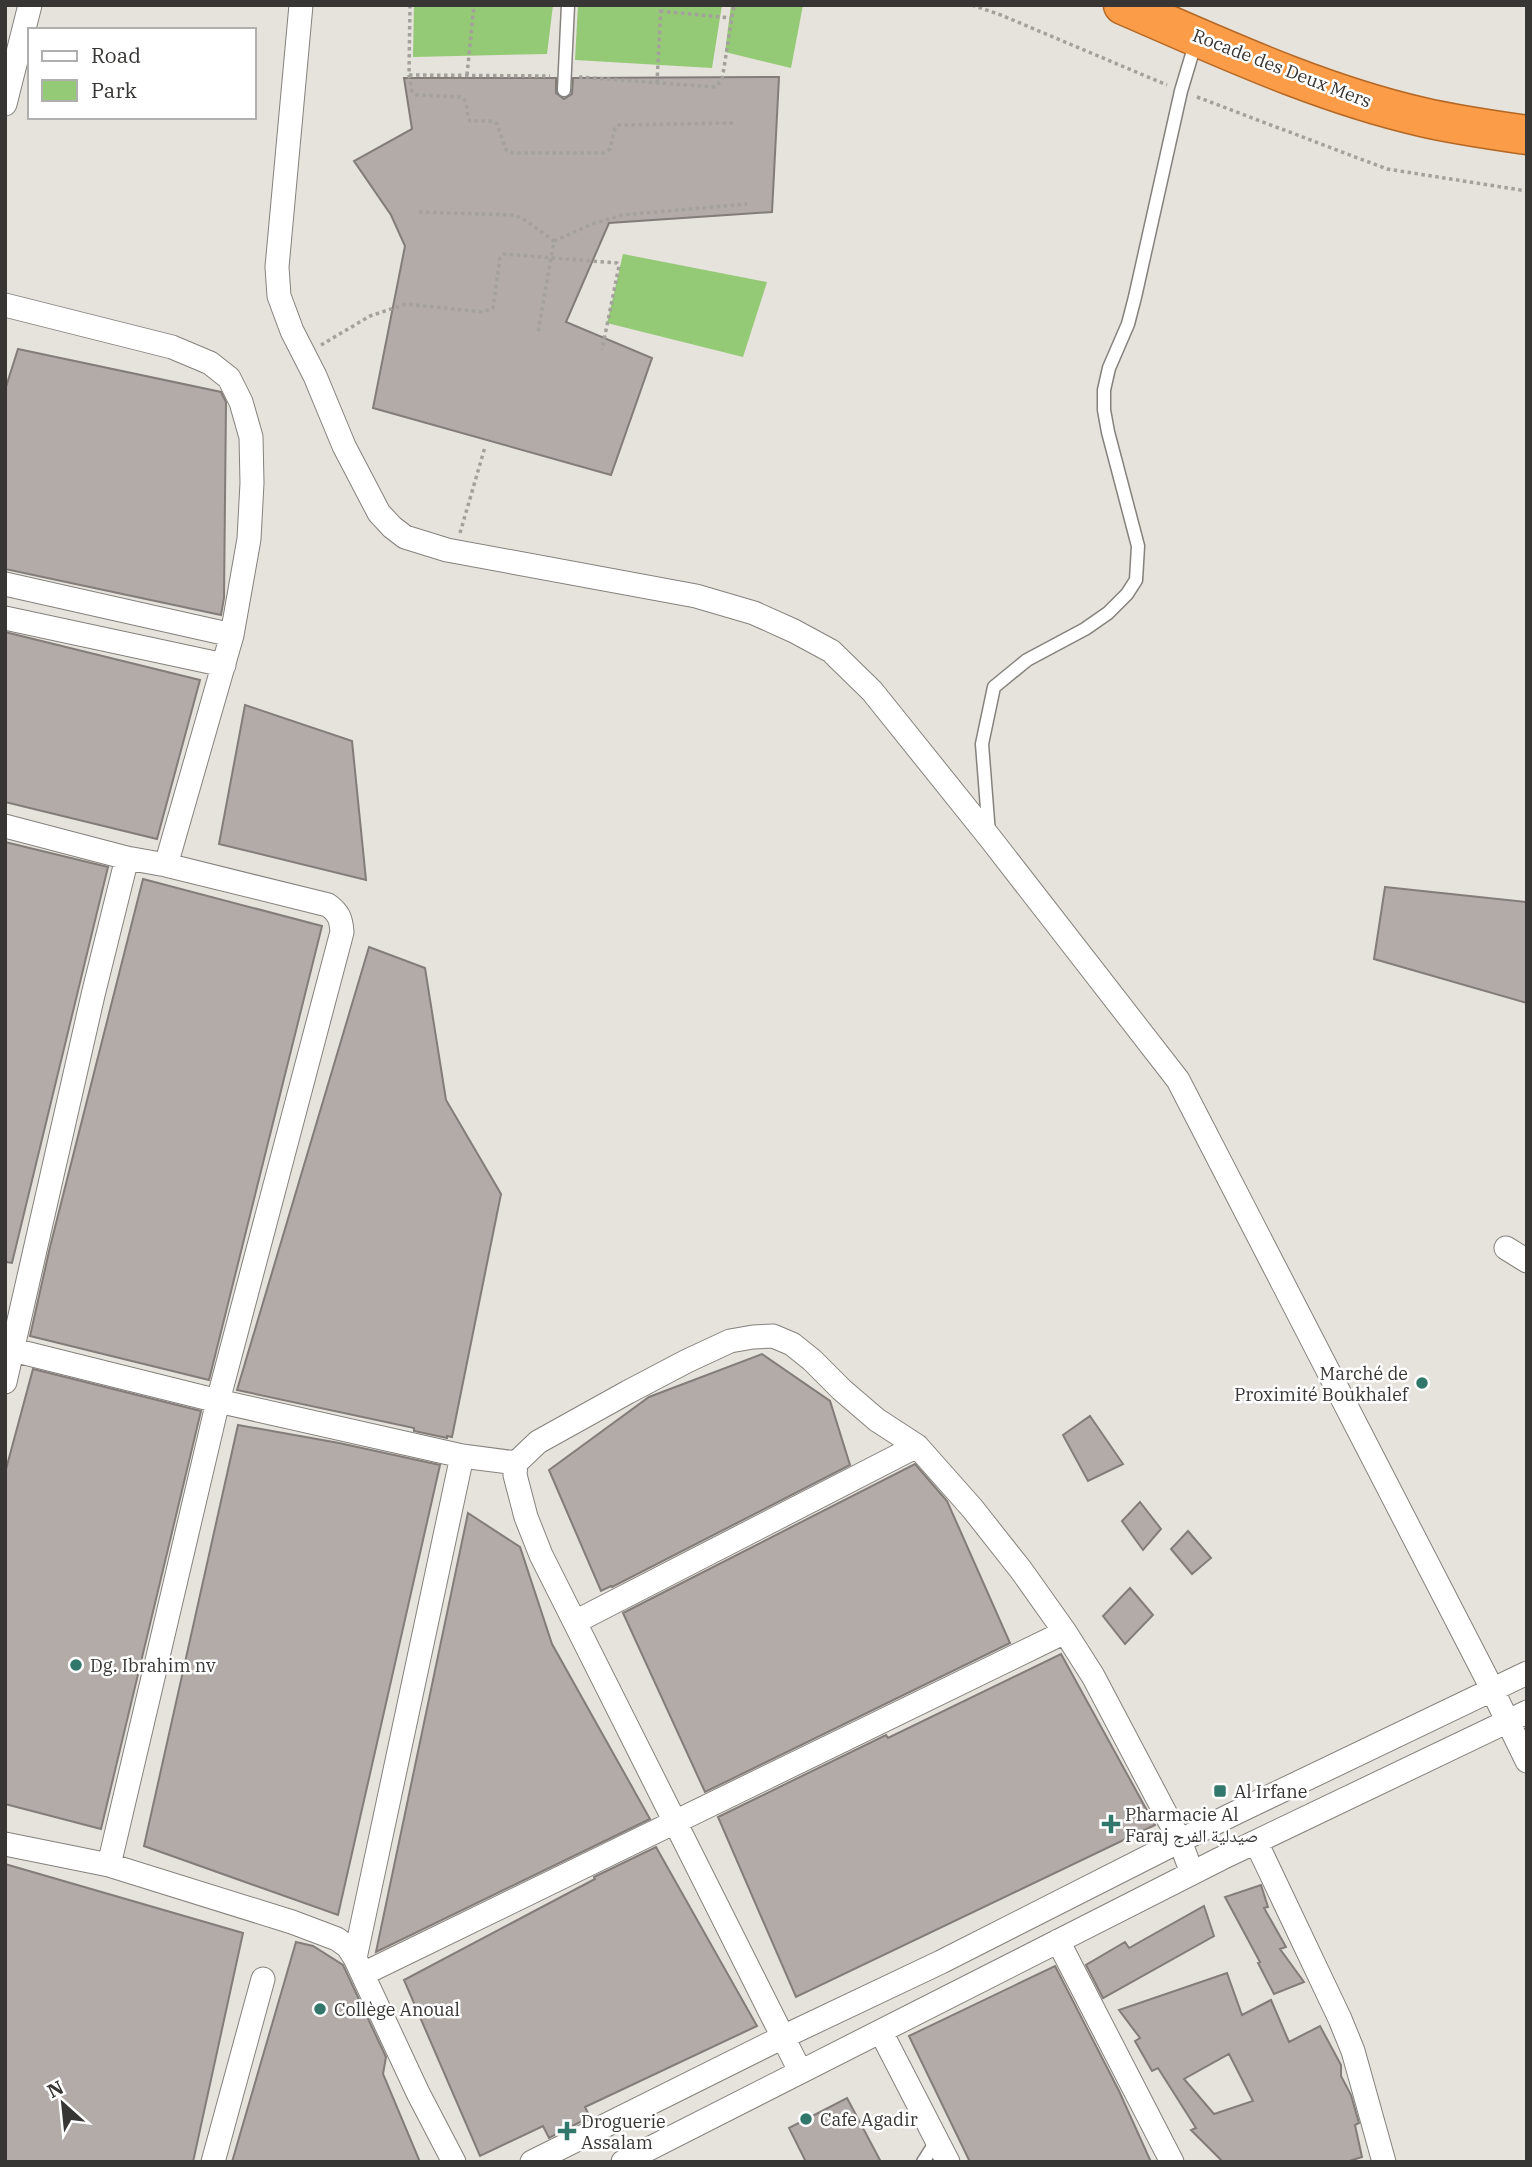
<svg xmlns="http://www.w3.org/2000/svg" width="1532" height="2167" font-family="'IBM Plex Serif','Noto Naskh Arabic',serif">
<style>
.green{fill:#94c975}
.building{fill:#b2aba8;stroke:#837c79;stroke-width:2;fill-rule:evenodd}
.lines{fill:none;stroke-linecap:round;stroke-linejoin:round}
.service-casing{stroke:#85827d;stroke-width:15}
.minor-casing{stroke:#85827d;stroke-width:25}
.trunk-casing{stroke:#b56824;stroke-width:41}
.path{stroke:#a4a19c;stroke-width:3.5;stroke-dasharray:3.5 3.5;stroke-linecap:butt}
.service{stroke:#fff;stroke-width:12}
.minor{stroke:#fff;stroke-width:23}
.trunk{stroke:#fa9c48;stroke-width:38}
.poi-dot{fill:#32776b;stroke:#fff;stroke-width:2.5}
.labels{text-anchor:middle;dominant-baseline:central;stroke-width:5;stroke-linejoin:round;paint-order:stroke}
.street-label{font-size:18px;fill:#383634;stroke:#fff}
.poi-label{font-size:18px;fill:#383634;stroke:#fff;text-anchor:start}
</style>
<rect width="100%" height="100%" fill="#e6e2dc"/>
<path class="green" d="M 414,5 L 553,5 L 547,54 L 413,57 Z
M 578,5 L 722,5 L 712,68 L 575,60 Z
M 731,5 L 803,5 L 791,68 L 725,52 Z
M 623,254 L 767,282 L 743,357 L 607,323 Z"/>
<path class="building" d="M 779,77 L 772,212 L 609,223 L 566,322 L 652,358 L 611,475 L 373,408 L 405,246 L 391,215 L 354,161 L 412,129 L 404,78 L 556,78 L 556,93 L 564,99 L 572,94 L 573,78 Z
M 18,349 L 221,392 L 226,402 L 224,598 L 221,615 L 5,569 L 5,390 Z
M 5,632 L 200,680 L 157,839 L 5,802 Z
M 245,705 L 352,741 L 366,880 L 219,844 Z
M 5,842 L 108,867 L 12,1263 L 5,1262 Z
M 143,879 L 322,926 L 209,1380 L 30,1336 L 50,1247 Z
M 1385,887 L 1527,902 L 1527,1003 L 1374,959 Z
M 369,947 L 425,968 L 446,1100 L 501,1194 L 452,1437 L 447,1436 L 447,1438 L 414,1431 L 414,1428 L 237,1390 Z
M 762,1354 L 830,1401 L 850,1465 L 612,1587 L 611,1586 L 601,1591 L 549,1470 L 649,1397 Z
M 33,1369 L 201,1411 L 101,1829 L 5,1804 L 5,1473 Z
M 1090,1416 L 1123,1464 L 1088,1481 L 1063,1435 Z
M 238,1425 L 339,1443 L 440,1465 L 338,1915 L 144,1846 Z
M 915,1464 L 947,1501 L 1010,1643 L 705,1792 L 623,1613 Z
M 1140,1502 L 1161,1529 L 1143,1550 L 1122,1521 Z
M 468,1513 L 520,1547 L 552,1644 L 650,1819 L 376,1952 Z
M 1188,1531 L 1211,1558 L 1192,1574 L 1171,1549 Z
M 1130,1588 L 1153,1615 L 1125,1644 L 1103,1616 Z
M 1061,1654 L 1155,1825 L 796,1997 L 718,1817 L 886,1735 L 888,1738 Z
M 656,1847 L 757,2026 L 585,2107 L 590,2117 L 549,2138 L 543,2126 L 480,2156 L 404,1980 L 595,1879 L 594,1877 Z
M 5,1864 L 243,1933 L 193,2162 L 5,2162 Z
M 1261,1885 L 1268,1907 L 1264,1908 L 1286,1947 L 1280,1949 L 1304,1982 L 1274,1994 L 1258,1963 L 1260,1962 L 1225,1897 Z
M 1204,1906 L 1214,1936 L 1103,1998 L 1086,1965 L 1125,1942 L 1129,1948 Z
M 296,1942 L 313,1946 L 343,1965 L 386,2057 L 383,2074 L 420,2162 L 232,2162 Z
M 1055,1966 L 1119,2091 L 1151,2162 L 970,2162 L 909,2036 Z
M 1227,1973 L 1242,2015 L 1271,2000 L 1289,2042 L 1320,2026 L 1341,2065 L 1341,2076 L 1351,2095 L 1359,2123 L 1355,2125 L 1362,2157 L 1346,2162 L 1223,2162 L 1191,2130 L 1196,2128 L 1158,2068 L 1152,2071 L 1135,2041 L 1140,2038 L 1119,2010 ZM 1229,2054 L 1253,2101 L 1214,2114 L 1184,2079 Z
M 847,2098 L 881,2162 L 806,2162 L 789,2128 Z"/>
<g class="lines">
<g class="service-casing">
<path id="service" d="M 564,90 L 568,5
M 989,834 L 982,744 L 994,687 L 1027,660 L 1085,629 L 1108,613 L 1127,594 L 1136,580 L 1138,546 L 1108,432 L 1104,410 L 1104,390 L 1109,368 L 1128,324 L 1135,297 L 1181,91 L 1196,41
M 923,2162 L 937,2140"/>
</g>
<g class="minor-casing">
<path id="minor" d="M 301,5 L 277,267 L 279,296 L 292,331 L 315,376 L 344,446 L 379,513 L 392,527 L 405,537 L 447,550 L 696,596 L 754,613 L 794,631 L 831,651 L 872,691 L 990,838 L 1178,1080 L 1485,1675 L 1527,1761
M 5,104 L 30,5
M 5,305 L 172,347 L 210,363 L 229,378 L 241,402 L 251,437 L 252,483 L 249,539 L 232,635 L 166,865
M 5,584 L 232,635
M 5,618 L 224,665
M 5,826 L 127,858 L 166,865 L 328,905 C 339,913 341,919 342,932 L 218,1401 L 109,1865
M 1506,1248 L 1527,1261
M 5,1348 L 218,1401 L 462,1456 L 516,1463
M 5,1382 L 93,995 L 127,858
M 575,1622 L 917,1446
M 1256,1842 L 1340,2019 L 1353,2051 L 1384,2162
M 5,1844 L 109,1865 L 292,1922 L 337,1939 L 348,1947 L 355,1958 L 418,2093 L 454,2162
M 1058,1941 L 1172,2162
M 355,1958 L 462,1456
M 363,1974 L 1065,1632
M 881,2032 L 948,2162
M 800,2071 L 541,1555 L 526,1517 L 515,1475 L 516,1463 L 538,1442 L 628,1392 L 687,1361 L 730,1341 L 753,1337 L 773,1336 L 792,1344 L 812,1360 L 842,1390 L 877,1420 L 917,1446 L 972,1508 L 1021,1570 L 1065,1632 L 1093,1676 L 1180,1841 L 1192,1873
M 213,2162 L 263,1979
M 532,2162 L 783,2037 L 941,1962 L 1229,1816 L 1527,1673
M 623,2162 L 1220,1859 L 1527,1712"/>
</g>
<g class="trunk-casing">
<path id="trunk" d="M 1123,5 C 1220,47 1318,93 1422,117 C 1456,125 1492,130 1527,135"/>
</g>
<path class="path" d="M 410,5 L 409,75 L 550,76
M 972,5 L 1001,15 L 1167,85
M 660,11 L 731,18
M 409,75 L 412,91 L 417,95 L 462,97 C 469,103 465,114 470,121 L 493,121 L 497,124 L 506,150 L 513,153 L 604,153 L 610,149 L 615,128 L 619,125 L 735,123
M 467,75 L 474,5
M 579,77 L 715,87 L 722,80 L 734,5
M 657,83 L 661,5
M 1197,97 L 1387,169 L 1527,191
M 419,212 L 512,215 L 522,218 L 554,241 L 538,332
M 554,241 L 592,224 L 622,215 L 747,204
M 321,345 L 370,316 L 406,304 L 483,312 L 493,308 L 500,258 L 504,254 L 617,263 L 619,266 L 602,350
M 460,533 L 485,447"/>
<use href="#service" class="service"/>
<use href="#minor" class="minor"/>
<use href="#trunk" class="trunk"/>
</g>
<g class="poi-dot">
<circle cx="1422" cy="1383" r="7"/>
<circle cx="76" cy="1665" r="7"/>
<rect x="1213" y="1784" width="14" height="14" rx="3.5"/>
<path d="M1107.5 1813.5h7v7h7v7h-7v7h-7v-7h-7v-7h7z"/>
<circle cx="320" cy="2009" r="7"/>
<circle cx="806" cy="2119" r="7"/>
<path d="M563.5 2120.5h7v7h7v7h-7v7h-7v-7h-7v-7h7z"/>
</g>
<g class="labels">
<g class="street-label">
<text transform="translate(1282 68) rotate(21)">Rocade des Deux Mers</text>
</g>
<g class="poi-label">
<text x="1408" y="1373" text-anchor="end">Marché de<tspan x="1408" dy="21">Proximité Boukhalef</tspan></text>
<text x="90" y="1665">Dg. Ibrahim nv</text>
<text x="1234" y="1791">Al Irfane</text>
<text x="1125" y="1814">Pharmacie Al<tspan x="1125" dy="21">Faraj صيدلية الفرج</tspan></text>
<text x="334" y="2009">Collège Anoual</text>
<text x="820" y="2119">Cafe Agadir</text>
<text x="581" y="2121">Droguerie<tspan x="581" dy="21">Assalam</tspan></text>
</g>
</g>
<rect width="1532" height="2167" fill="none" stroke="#383634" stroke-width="14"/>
<rect x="28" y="28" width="228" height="91" fill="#ffffff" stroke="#afafae" stroke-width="2"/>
<rect x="42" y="51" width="35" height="10" fill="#ffffff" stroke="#afafae" stroke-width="2"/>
<text x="91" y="63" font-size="21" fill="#383634">Road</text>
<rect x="42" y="80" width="35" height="21" fill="#94c975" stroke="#afafae" stroke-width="2"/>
<text x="91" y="98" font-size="21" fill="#383634">Park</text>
<g transform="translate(63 2104) rotate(333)" stroke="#ffffff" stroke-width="5" paint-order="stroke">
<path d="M0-5L12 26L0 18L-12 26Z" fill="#383634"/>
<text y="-10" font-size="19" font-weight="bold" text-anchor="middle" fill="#383634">N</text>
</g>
</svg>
